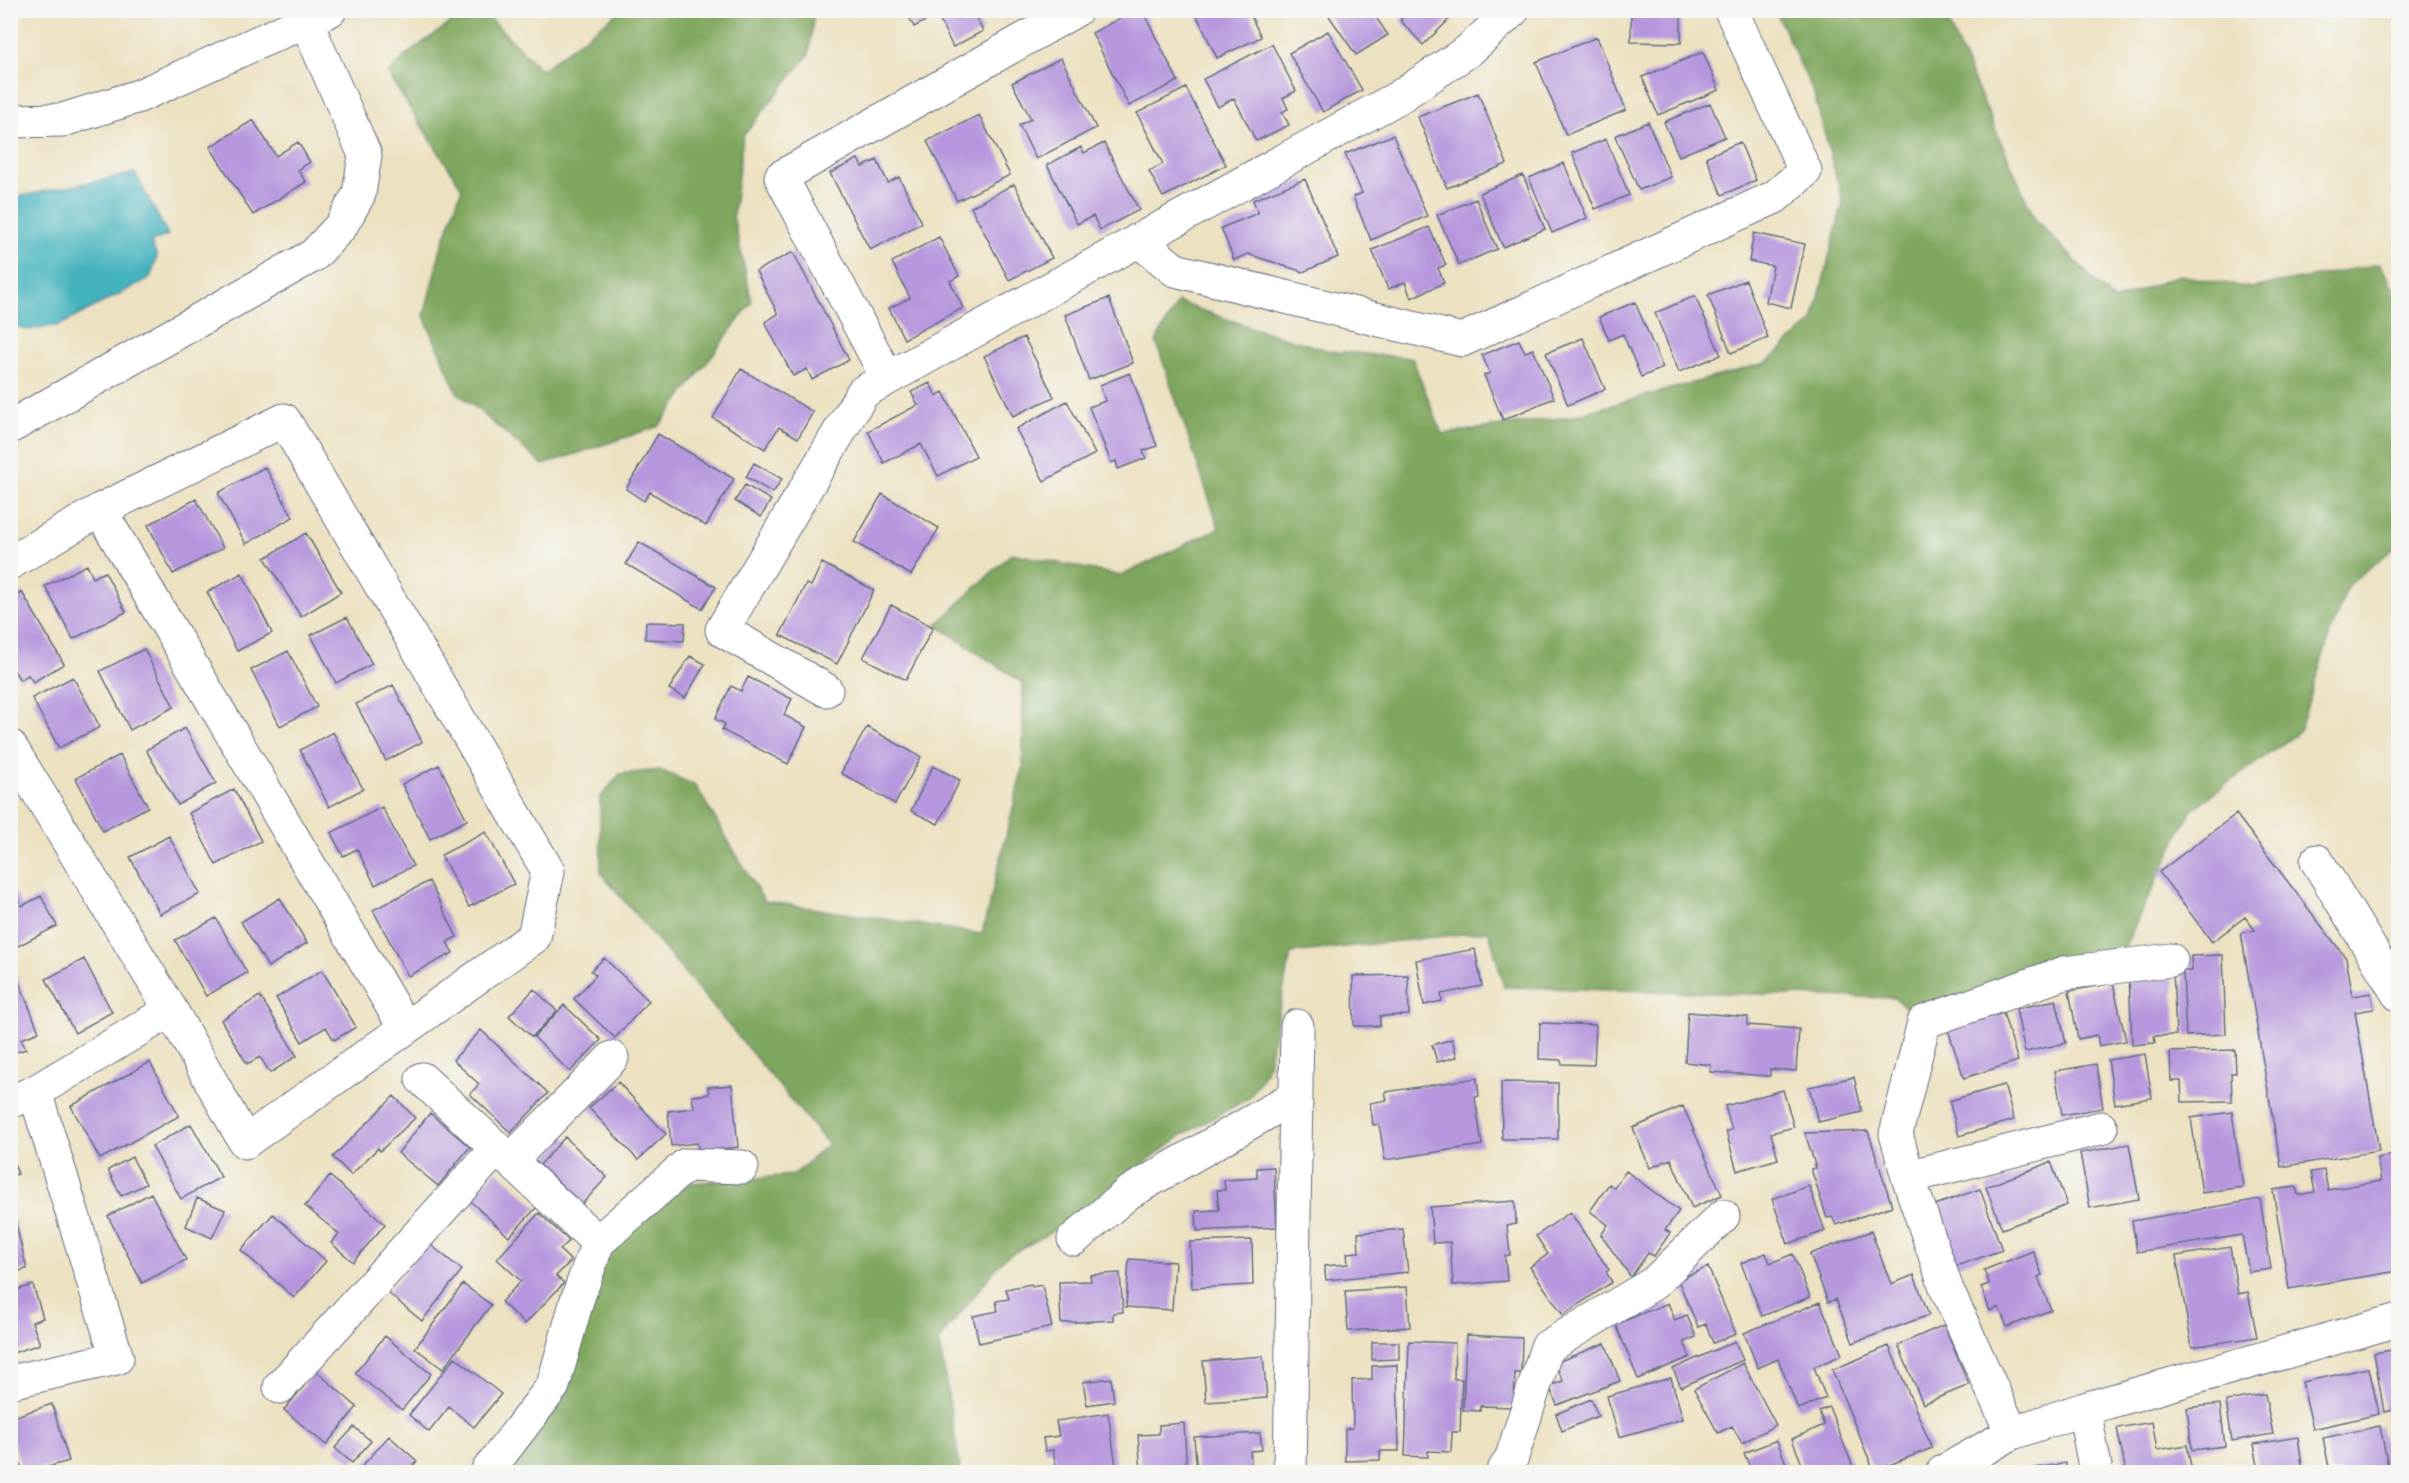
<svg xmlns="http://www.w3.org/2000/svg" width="2409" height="1483" font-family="'IM FELL English',serif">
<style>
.forest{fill:#7ea65c;stroke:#4c6a5d;stroke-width:1.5}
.water{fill:#43b2bd;stroke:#2f708e;stroke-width:1.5}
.building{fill:#b697dd}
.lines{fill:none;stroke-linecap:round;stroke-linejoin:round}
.minor-casing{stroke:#646d80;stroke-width:35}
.minor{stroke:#fff;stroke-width:33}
</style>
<rect width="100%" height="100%" fill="#f6f6f2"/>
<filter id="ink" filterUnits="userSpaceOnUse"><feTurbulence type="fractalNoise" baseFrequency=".0167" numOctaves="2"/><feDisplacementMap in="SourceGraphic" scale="12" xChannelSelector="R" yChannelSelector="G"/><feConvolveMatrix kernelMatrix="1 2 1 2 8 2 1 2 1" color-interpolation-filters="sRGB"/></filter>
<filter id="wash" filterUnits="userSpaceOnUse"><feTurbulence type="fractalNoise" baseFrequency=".008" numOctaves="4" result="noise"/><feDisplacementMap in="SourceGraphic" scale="24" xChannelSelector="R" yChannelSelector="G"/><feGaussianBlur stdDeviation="1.35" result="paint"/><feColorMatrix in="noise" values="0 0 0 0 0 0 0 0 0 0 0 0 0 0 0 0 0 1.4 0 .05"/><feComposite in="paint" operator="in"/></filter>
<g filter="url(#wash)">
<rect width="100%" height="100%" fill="#ece1c0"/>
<path class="forest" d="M 1775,10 L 1943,11 L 2035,219 L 2114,301 L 2179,275 L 2251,288 L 2380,264 L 2398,297 L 2398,545 L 2348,585 L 2329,637 L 2299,732 L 2191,810 L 2121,954 L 1909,1010 L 1895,998 L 1504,987 L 1489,931 L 1291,953 L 1267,1069 L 1249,1098 L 1184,1134 L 1048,1234 L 1004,1258 L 939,1340 L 960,1468 L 948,1472 L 502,1472 L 607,1245 L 690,1183 L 794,1175 L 828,1144 L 601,873 L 600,798 L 620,774 L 660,770 L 695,785 L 764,901 L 982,934 L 1023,767 L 1023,683 L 936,625 L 1012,553 L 1121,576 L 1219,528 L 1156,341 L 1178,302 L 1256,329 L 1330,351 L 1412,358 L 1442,434 L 1568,417 L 1766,363 L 1813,321 L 1843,202 L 1814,94 Z
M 467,11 L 483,11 L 541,70 L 620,11 L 814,11 L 809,54 L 743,136 L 733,216 L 752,302 L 659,426 L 543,465 L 457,392 L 424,316 L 441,248 L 462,188 L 388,74 L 407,54 Z"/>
<path class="water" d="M 135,173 L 168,235 L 151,242 L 157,257 L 150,278 L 60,325 L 26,330 L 11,323 L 11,198 Z"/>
<g id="blocks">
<path class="building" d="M 103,10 L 119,10 L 118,14 Z
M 906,10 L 972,10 L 983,31 L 953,47 L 937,15 L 914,27 Z
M 1006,10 L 1027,10 L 1010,19 Z
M 1135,10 L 1142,10 L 1178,81 L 1129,106 L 1092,33 Z
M 1194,10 L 1248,10 L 1261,37 L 1217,58 Z
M 1331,10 L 1371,10 L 1388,35 L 1356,55 L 1327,13 Z
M 1411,10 L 1459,10 L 1423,45 L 1400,20 Z
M 1631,10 L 1681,10 L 1681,43 L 1631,42 Z
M 1328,31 L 1362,90 L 1323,112 L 1289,53 Z
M 1597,37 L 1626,110 L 1566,135 L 1536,62 Z
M 1272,44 L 1296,91 L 1283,98 L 1288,109 L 1282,112 L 1289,125 L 1256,141 L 1234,98 L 1218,107 L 1203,79 Z
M 1703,52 L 1719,90 L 1658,115 L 1642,77 Z
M 1061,58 L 1096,128 L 1036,159 L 1019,125 L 1031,119 L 1012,83 Z
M 1186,88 L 1226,165 L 1163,197 L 1149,171 L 1163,164 L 1137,113 Z
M 1478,93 L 1507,164 L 1447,188 L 1418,117 Z
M 1710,103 L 1725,137 L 1679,156 L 1664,122 Z
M 979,115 L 1010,175 L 957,201 L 927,141 Z
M 253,120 L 276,156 L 298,142 L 310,162 L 298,170 L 306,182 L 253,215 L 210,147 Z
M 1648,122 L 1671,177 L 1639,190 L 1615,136 Z
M 1393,135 L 1427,216 L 1371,240 L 1353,197 L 1362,193 L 1345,154 Z
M 1606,139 L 1629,195 L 1595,209 L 1572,153 Z
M 1740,142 L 1756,180 L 1722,195 L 1706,157 Z
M 1104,143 L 1139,210 L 1100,230 L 1093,216 L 1077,224 L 1047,165 L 1081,147 L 1084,153 Z
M 858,159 L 862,167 L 877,160 L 888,183 L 899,177 L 922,223 L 870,250 L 830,173 Z
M 1564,163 L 1587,218 L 1552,233 L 1529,178 Z
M 1523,175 L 1545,229 L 1503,247 L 1480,193 Z
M 1305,179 L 1338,257 L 1303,272 L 1248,254 L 1234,260 L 1221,228 L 1258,213 L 1253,200 Z
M 1014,184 L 1052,258 L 1009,280 L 971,207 Z
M 1476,199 L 1497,249 L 1459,265 L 1437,215 Z
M 1429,227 L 1446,265 L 1438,268 L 1444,283 L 1411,298 L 1405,282 L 1388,289 L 1372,250 Z
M 1754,233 L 1805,244 L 1791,308 L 1766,302 L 1773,266 L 1749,261 Z
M 939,237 L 959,276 L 950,281 L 963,308 L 904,339 L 889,308 L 910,298 L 892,262 Z
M 793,252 L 849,360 L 812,380 L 807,369 L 793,376 L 765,322 L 778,314 L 756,271 Z
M 1746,280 L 1768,338 L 1731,353 L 1708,295 Z
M 1695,296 L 1721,355 L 1679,372 L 1655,313 Z
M 1109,298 L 1133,363 L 1089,380 L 1065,315 Z
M 1635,302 L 1663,368 L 1641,377 L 1623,334 L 1609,340 L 1599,317 Z
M 1024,337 L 1054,397 L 1013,416 L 984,356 Z
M 1583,338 L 1605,389 L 1568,405 L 1546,353 Z
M 1519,340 L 1525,352 L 1533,349 L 1554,398 L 1503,420 L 1484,375 L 1490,373 L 1482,355 Z
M 741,369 L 813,412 L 798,438 L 779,427 L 765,449 L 713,418 Z
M 1130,373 L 1157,446 L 1143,451 L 1146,458 L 1118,469 L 1116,461 L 1111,463 L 1089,407 L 1105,401 L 1100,385 Z
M 930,383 L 936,396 L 943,392 L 976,456 L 938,476 L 921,444 L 884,463 L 868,431 L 918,405 L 911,392 Z
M 1067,401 L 1095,454 L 1044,481 L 1016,429 Z
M 658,434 L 734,479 L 706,526 L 650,492 L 644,501 L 626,489 Z
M 754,463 L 782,479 L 773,493 L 746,477 Z
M 265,467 L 293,517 L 246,544 L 218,493 Z
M 745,485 L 771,500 L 761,517 L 735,501 Z
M 882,494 L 939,528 L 911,575 L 854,542 Z
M 196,499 L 223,548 L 173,574 L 148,525 Z
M 306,533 L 341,592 L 301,617 L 265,558 Z
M 639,542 L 716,587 L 702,609 L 626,564 Z
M 822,563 L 874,590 L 837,664 L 780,635 L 806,584 L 811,586 Z
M 87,565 L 93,578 L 105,572 L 126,612 L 73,639 L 45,586 Z
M 242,573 L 272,633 L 237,651 L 207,592 Z
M 22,592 L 64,664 L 33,682 L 28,675 L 20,680 L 15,672 L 10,674 L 10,599 Z
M 891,605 L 933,627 L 906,680 L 863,658 Z
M 347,617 L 372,664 L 336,683 L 311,635 Z
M 646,622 L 685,623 L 684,641 L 645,639 Z
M 144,649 L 174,707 L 130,730 L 100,671 Z
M 288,651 L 317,707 L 280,726 L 251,670 Z
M 690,656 L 705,664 L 685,698 L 669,689 Z
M 73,677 L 100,727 L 59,748 L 32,698 Z
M 748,677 L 792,699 L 784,715 L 806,727 L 788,764 L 722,730 L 725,724 L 715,719 L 731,686 L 741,691 Z
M 393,685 L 422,742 L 386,761 L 356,704 Z
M 867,727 L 921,757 L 895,804 L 841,773 Z
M 185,728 L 216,783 L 178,805 L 146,750 Z
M 333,732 L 363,789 L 329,807 L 300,750 Z
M 120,755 L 148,807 L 103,831 L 76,778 Z
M 439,765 L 467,820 L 430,839 L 402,784 Z
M 933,766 L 960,780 L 938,824 L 911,811 Z
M 234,789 L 261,841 L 216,865 L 189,813 Z
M 382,807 L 413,866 L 375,885 L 357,849 L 343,856 L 331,833 Z
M 2236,814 L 2346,958 L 2353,996 L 2371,993 L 2374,1009 L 2355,1012 L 2379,1151 L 2281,1167 L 2241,933 L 2255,930 L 2245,917 L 2212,942 L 2159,872 Z
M 486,832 L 514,884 L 469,907 L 441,855 Z
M 169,836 L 200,894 L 160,914 L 130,857 Z
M 429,881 L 457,937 L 447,942 L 453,953 L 408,976 L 373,910 Z
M 10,884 L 22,906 L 41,896 L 57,926 L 10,950 Z
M 280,898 L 307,943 L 268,967 L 241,922 Z
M 216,918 L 247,973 L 206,996 L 175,940 Z
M 1475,949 L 1482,986 L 1441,994 L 1442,1001 L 1424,1005 L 1416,960 Z
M 2223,955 L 2226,1034 L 2186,1036 L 2183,971 L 2192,971 L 2191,956 Z
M 604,958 L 649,1001 L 615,1038 L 574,999 L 596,975 L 591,971 Z
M 84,959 L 112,1012 L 75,1033 L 46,979 Z
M 322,970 L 356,1027 L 334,1040 L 326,1027 L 302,1042 L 276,998 Z
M 2173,971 L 2176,1035 L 2154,1036 L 2155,1043 L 2132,1045 L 2129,973 Z
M 1408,975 L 1409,1015 L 1380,1016 L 1380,1026 L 1354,1026 L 1353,976 Z
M 17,976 L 39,1032 L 21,1039 L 26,1049 L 10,1054 L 10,978 Z
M 2113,983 L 2126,1041 L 2099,1046 L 2097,1035 L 2078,1039 L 2069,991 Z
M 534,989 L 557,1011 L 532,1037 L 509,1016 Z
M 260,996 L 297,1056 L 270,1073 L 260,1057 L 247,1064 L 221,1020 Z
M 2056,1000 L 2066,1043 L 2025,1052 L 2016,1009 Z
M 564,1005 L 601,1040 L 570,1072 L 534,1037 Z
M 1688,1012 L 1748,1017 L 1747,1025 L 1799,1029 L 1796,1071 L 1770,1069 L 1770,1076 L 1710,1072 L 1711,1065 L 1685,1062 Z
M 2003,1013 L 2018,1061 L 1964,1078 L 1948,1030 Z
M 1540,1023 L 1596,1025 L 1594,1065 L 1562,1064 L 1561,1060 L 1539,1059 Z
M 481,1030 L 548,1093 L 511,1133 L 470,1094 L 479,1084 L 453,1060 Z
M 1452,1039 L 1457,1057 L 1437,1062 L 1432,1045 Z
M 2235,1050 L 2236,1073 L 2231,1073 L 2232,1101 L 2182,1102 L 2181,1081 L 2171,1081 L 2170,1052 Z
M 2145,1054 L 2152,1098 L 2115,1104 L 2108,1060 Z
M 150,1062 L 179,1116 L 100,1159 L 71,1106 Z
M 2096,1064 L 2103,1108 L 2062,1115 L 2055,1071 Z
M 1854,1077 L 1862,1112 L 1818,1122 L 1809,1087 Z
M 1477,1078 L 1479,1096 L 1475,1097 L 1482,1145 L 1385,1160 L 1379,1124 L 1373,1125 L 1370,1103 L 1387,1100 L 1385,1092 Z
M 618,1082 L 666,1134 L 638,1160 L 589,1108 Z
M 1501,1082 L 1558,1083 L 1558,1139 L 1502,1139 Z
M 732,1085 L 738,1147 L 699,1152 L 697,1143 L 671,1146 L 668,1111 L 694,1108 L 692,1096 L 709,1094 L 708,1087 Z
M 2004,1085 L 2014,1120 L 1959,1136 L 1949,1101 Z
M 1783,1090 L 1794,1127 L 1771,1133 L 1778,1159 L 1737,1171 L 1726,1131 L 1732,1130 L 1725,1106 Z
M 394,1096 L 415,1118 L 380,1151 L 378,1148 L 351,1175 L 333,1157 Z
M 1683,1106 L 1722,1195 L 1692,1208 L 1671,1159 L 1650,1168 L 1633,1128 Z
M 2232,1112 L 2243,1187 L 2202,1193 L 2191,1118 Z
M 430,1113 L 470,1147 L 438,1186 L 398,1153 Z
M 191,1124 L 221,1177 L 181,1199 L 152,1146 Z
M 1868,1131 L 1892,1206 L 1836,1225 L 1832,1217 L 1827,1218 L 1811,1169 L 1816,1168 L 1805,1133 Z
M 565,1137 L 607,1177 L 582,1204 L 540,1165 Z
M 2129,1144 L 2139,1199 L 2090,1208 L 2080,1153 Z
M 10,1153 L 18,1174 L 10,1176 Z
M 2398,1154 L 2398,1271 L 2289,1289 L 2273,1190 L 2296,1187 L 2298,1195 L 2315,1192 L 2311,1172 L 2324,1170 L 2328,1190 L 2381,1181 L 2377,1158 Z
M 132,1157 L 146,1184 L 121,1196 L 108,1170 Z
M 2051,1162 L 2067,1205 L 2002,1229 L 1986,1187 Z
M 1274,1167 L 1277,1227 L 1197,1231 L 1196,1211 L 1219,1210 L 1217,1190 L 1225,1190 L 1224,1180 L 1257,1178 L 1257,1168 Z
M 497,1170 L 537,1207 L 509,1237 L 469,1200 Z
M 1626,1171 L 1679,1211 L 1665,1230 L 1670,1233 L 1654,1256 L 1648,1253 L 1631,1277 L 1601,1235 L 1608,1225 L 1590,1211 L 1609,1184 L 1614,1188 Z
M 330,1176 L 385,1224 L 353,1262 L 331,1243 L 339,1234 L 305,1206 Z
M 1809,1186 L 1825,1231 L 1788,1244 L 1772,1199 Z
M 1980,1189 L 2002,1250 L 1956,1266 L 1935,1205 Z
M 151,1193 L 186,1260 L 142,1283 L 108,1216 Z
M 197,1198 L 225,1210 L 212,1238 L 186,1226 Z
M 2260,1199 L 2271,1269 L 2249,1272 L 2242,1235 L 2137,1252 L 2132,1221 Z
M 1515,1201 L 1516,1224 L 1507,1226 L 1510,1255 L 1505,1256 L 1507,1281 L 1453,1285 L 1450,1242 L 1433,1243 L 1430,1207 Z
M 1570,1212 L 1609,1270 L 1606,1272 L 1612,1282 L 1563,1315 L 1530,1267 L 1548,1254 L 1536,1236 Z
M 539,1213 L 569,1241 L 560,1250 L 571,1261 L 556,1276 L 564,1283 L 525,1324 L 501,1302 L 521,1281 L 497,1259 Z
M 273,1214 L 326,1261 L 294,1298 L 241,1250 Z
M 15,1220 L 27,1269 L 10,1273 L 10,1221 Z
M 1403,1229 L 1408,1272 L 1326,1280 L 1324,1266 L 1348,1264 L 1347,1253 L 1359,1252 L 1358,1233 Z
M 1871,1231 L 1891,1284 L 1914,1275 L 1929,1315 L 1853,1343 L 1836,1299 L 1828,1302 L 1810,1254 Z
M 1252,1240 L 1253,1285 L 1192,1288 L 1190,1242 Z
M 427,1242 L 462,1270 L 422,1321 L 388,1293 Z
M 2230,1247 L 2238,1294 L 2248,1292 L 2257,1337 L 2192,1347 L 2176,1256 Z
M 2033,1251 L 2042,1275 L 2038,1277 L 2051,1310 L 2007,1327 L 1999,1307 L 1990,1311 L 1981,1287 L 1989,1284 L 1984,1270 Z
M 1766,1253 L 1770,1263 L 1793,1254 L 1810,1297 L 1762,1316 L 1741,1263 Z
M 1129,1259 L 1175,1262 L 1172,1310 L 1126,1307 Z
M 1708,1267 L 1736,1334 L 1713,1343 L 1706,1324 L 1698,1327 L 1678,1280 Z
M 1120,1273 L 1123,1312 L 1113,1313 L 1113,1320 L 1061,1323 L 1059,1282 L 1091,1281 L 1090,1275 Z
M 463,1284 L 491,1305 L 443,1369 L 415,1348 Z
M 1031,1284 L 1032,1287 L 1042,1285 L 1052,1327 L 979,1343 L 973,1316 L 998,1311 L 996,1301 L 1009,1299 L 1006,1289 Z
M 33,1285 L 43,1318 L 32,1322 L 40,1344 L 10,1354 L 10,1292 Z
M 1407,1287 L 1410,1327 L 1348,1331 L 1345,1291 Z
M 1820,1302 L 1842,1355 L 1814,1367 L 1826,1398 L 1798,1409 L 1778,1359 L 1758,1368 L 1744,1333 Z
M 1668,1303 L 1675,1320 L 1687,1315 L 1696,1337 L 1684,1342 L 1690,1357 L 1638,1379 L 1616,1324 Z
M 1944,1325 L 1969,1385 L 1923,1404 L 1898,1345 Z
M 1466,1335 L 1522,1338 L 1521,1373 L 1515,1373 L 1514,1407 L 1480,1406 L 1480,1411 L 1463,1410 Z
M 385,1336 L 431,1374 L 402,1410 L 355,1373 Z
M 1409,1341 L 1455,1343 L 1454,1379 L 1462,1379 L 1460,1432 L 1452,1432 L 1451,1452 L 1428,1451 L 1428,1457 L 1405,1456 Z
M 1735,1341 L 1743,1360 L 1681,1387 L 1673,1369 Z
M 1372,1342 L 1399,1342 L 1399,1359 L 1372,1360 Z
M 1605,1343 L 1620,1381 L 1557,1405 L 1549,1386 L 1563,1381 L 1555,1363 Z
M 1889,1346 L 1932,1448 L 1874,1471 L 1832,1370 Z
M 2398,1349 L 2398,1409 L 2384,1412 L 2374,1353 Z
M 1263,1356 L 1267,1398 L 1206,1402 L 1203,1361 Z
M 455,1357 L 501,1394 L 474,1427 L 449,1407 L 429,1432 L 409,1415 Z
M 1743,1363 L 1776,1425 L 1742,1443 L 1732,1426 L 1718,1433 L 1694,1389 Z
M 1397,1365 L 1399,1451 L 1380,1451 L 1380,1460 L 1345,1461 L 1345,1429 L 1353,1428 L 1352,1380 L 1372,1379 L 1372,1366 Z
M 2369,1368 L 2379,1414 L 2313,1429 L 2302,1382 Z
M 316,1371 L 357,1407 L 326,1445 L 284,1410 Z
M 1111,1378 L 1114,1401 L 1087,1405 L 1083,1382 Z
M 1671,1378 L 1683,1419 L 1619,1437 L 1607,1396 Z
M 2265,1394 L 2273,1434 L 2232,1441 L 2226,1401 Z
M 1591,1399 L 1598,1416 L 1562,1431 L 1556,1414 Z
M 52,1404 L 69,1461 L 30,1472 L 23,1472 L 10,1433 L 10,1418 Z
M 2220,1404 L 2225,1446 L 2192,1450 L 2187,1408 Z
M 1829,1407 L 1855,1472 L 1805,1472 L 1792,1439 L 1824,1425 L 1819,1411 Z
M 1108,1413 L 1117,1472 L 1057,1472 L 1053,1450 L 1045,1451 L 1043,1438 L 1059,1436 L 1056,1421 Z
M 2152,1422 L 2157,1450 L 2187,1445 L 2192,1472 L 2126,1472 L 2117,1428 Z
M 1184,1423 L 1187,1472 L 1141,1472 L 1138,1435 L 1159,1434 L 1159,1425 Z
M 2380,1426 L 2389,1472 L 2330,1472 L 2323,1438 Z
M 354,1427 L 371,1441 L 352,1463 L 335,1448 Z
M 1260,1433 L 1262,1450 L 1250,1451 L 1252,1472 L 1197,1472 L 1194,1437 Z
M 389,1436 L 417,1461 L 407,1472 L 357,1472 Z
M 2298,1437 L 2303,1472 L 2259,1472 L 2254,1444 Z
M 1777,1440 L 1789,1472 L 1752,1472 L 1744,1453 Z
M 2065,1463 L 2066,1472 L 2018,1472 L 2018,1471 Z"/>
</g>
</g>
<g filter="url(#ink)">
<use href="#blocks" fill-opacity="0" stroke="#646d80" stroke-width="1.5"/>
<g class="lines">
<g class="minor-casing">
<path id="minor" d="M 10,121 L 63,120 L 139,96 L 330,10
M 1138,240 L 1175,270 L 1462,340 L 1775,197 L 1805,171 L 1731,10
M 887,377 L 781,177 L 1076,10
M 10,427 L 314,255 L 341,226 L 359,194 L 365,155 L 306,21
M 100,510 L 405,1028
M 10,563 L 100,510 L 284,420 L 548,871 L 534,937 L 245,1142 L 171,1010 L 10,746
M 826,690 L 722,630 L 863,392 L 1399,97 L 1468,51 L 1513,10
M 2317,861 L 2398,994
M 422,1079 L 598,1242
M 10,1102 L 35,1092 L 171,1010
M 510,1161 L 612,1058
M 1908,1177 L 2101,1128
M 1074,1239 L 1128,1193 L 1296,1096
M 10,1382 L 117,1358 L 35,1092
M 280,1387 L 497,1148
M 2084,1409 L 2096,1472
M 2012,1433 L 1947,1290 L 1908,1177 L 1896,1134 L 1924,1022 L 2064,973 L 2171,960
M 487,1472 L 553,1386 L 577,1300 L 598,1242 L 686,1165 L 742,1167
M 1290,1472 L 1297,1026
M 1503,1472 L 1512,1457 L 1547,1347 L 1654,1283 L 1723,1216
M 1943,1472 L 2012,1433 L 2084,1409 L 2398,1320"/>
</g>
<use href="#minor" class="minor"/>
</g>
</g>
<rect width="2409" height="1483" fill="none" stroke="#f6f6f2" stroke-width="36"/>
</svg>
